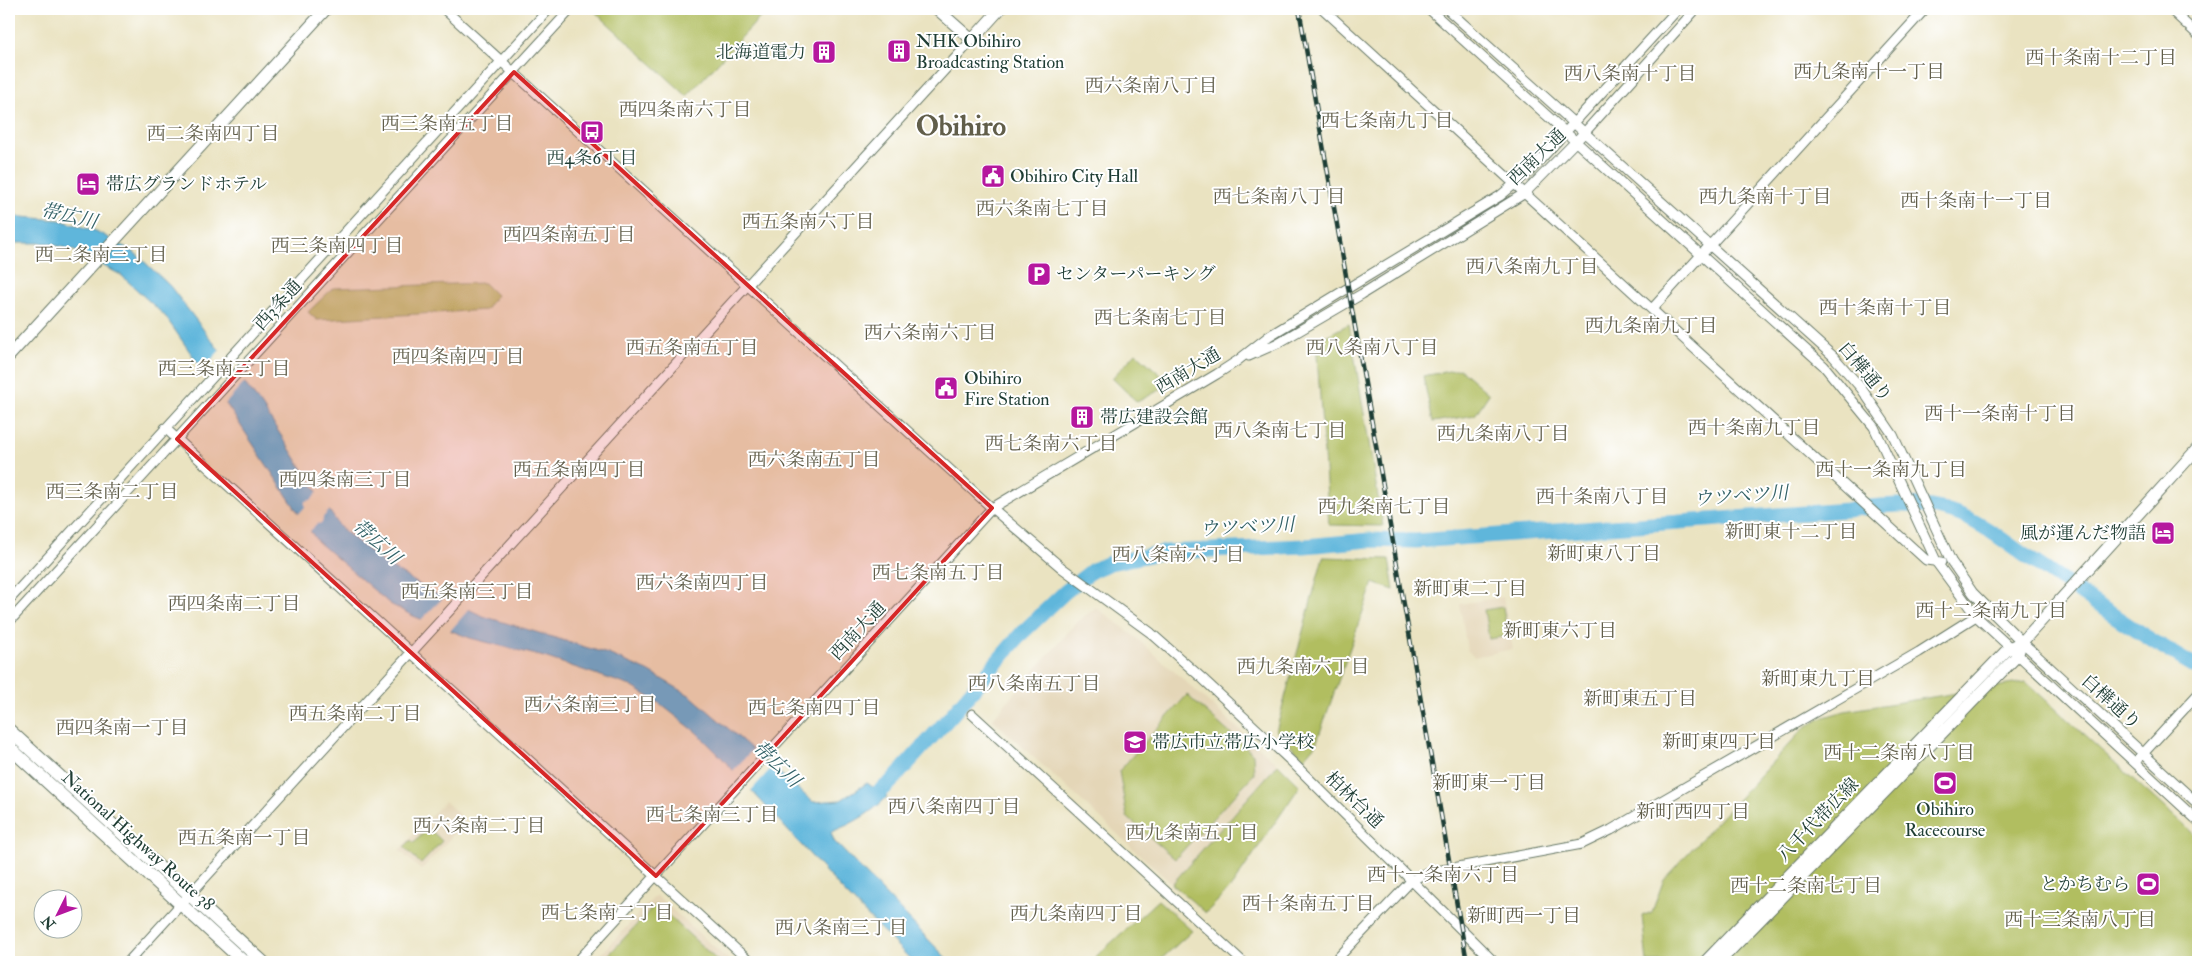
<svg xmlns="http://www.w3.org/2000/svg" width="2207" height="971" font-family="'IM FELL Double Pica','Noto Serif JP',serif">
<style>
.built{fill:#e4d6b7}
.green{fill:#b1be60;stroke:#687e4a}
.water{fill:#5eb6db;stroke:#3e7a88}
.pier{fill:#eae3c1}
.lines{fill:none;stroke-linecap:round;stroke-linejoin:round}
.stream{stroke:#5eb6db;stroke-width:2.5}
.river{stroke:#5eb6db;stroke-width:15}
.minor-casing{stroke:#667765;stroke-width:11}
.major-casing{stroke:#667765;stroke-width:13}
.highway-casing{stroke:#667765;stroke-width:14}
.minor{stroke:#fff;stroke-width:9}
.major{stroke:#fff;stroke-width:11}
.highway{stroke:#fff;stroke-width:12}
.rail-casing{stroke:#1f3d34;stroke-width:4.5}
.rail{stroke:#fff;stroke-width:2.5;stroke-dasharray:8;stroke-linecap:butt}
.marked{fill:#d62828;fill-opacity:0.2;stroke:#d62828;stroke-width:4;stroke-linejoin:round}
.labels{text-anchor:middle;dominant-baseline:central;stroke-width:4;stroke-linejoin:round;paint-order:stroke}
.poi-label{font-size:18px;fill:#1f3d34;stroke:#fff;text-anchor:start}
.street-label{font-size:18px;fill:#1f3d34;stroke:#fff}
.neighbourhood-label{font-size:19px;fill:#615e4a;stroke:#fff}
.water-label{font-size:19px;font-style:italic;fill:#326166;stroke:#fff}
.town-label{font-size:28px;font-weight:bold;fill:#615e4a;stroke:#fff}
</style>
<rect width="100%" height="100%" fill="#fff"/>
<filter id="ink" filterUnits="userSpaceOnUse"><feTurbulence type="fractalNoise" baseFrequency=".02" numOctaves="2"/><feDisplacementMap in="SourceGraphic" scale="10" xChannelSelector="R" yChannelSelector="G"/><feConvolveMatrix kernelMatrix="1 2 1 2 8 2 1 2 1" color-interpolation-filters="sRGB"/></filter>
<filter id="wash" filterUnits="userSpaceOnUse"><feTurbulence type="fractalNoise" baseFrequency=".0096" numOctaves="4" result="noise"/><feDisplacementMap in="SourceGraphic" scale="20" xChannelSelector="R" yChannelSelector="G"/><feGaussianBlur stdDeviation="1.12" result="paint"/><feColorMatrix in="noise" values="0 0 0 0 0 0 0 0 0 0 0 0 0 0 0 0 0 1.4 0 .05"/><feComposite in="paint" operator="in"/></filter>
<g filter="url(#wash)">
<rect width="100%" height="100%" fill="#eae3c1"/>
<path class="built" d="M 1503,597 L 1513,649 L 1474,657 L 1467,651 L 1460,604 Z
M 1096,607 L 1132,634 L 1278,764 L 1172,884 L 992,719 L 1077,622 Z
M 445,801 L 466,821 L 421,870 L 399,850 Z
M 656,895 L 731,962 L 594,962 Z"/>
<path class="green" d="M 592,9 L 768,9 L 687,96 Z
M 484,283 L 496,295 L 486,310 L 317,320 L 308,312 L 333,288 Z
M 1349,324 L 1383,526 L 1329,525 L 1316,341 Z
M 1136,353 L 1171,384 L 1137,402 L 1112,378 Z
M 1460,369 L 1489,394 L 1475,415 L 1433,422 L 1423,376 Z
M 1323,557 L 1389,559 L 1394,590 L 1373,583 L 1316,744 L 1304,758 L 1276,731 Z
M 1503,607 L 1508,636 L 1489,639 L 1484,610 Z
M 2026,682 L 2198,838 L 2198,962 L 1647,962 L 1642,916 L 1652,912 L 1664,879 L 1805,727 L 1824,717 L 1845,711 Z
M 1187,695 L 1253,754 L 1254,774 L 1175,859 L 1127,817 L 1119,771 Z
M 1278,764 L 1300,786 L 1232,886 L 1206,913 L 1172,884 Z
M 428,828 L 442,841 L 421,864 L 404,847 L 411,840 L 414,843 Z
M 1158,900 L 1192,931 L 1158,962 L 1090,962 Z
M 656,904 L 719,962 L 602,962 Z"/>
<path class="water" d="M 9,216 L 60,220 L 96,231 L 134,252 L 170,286 L 262,406 L 340,527 L 382,562 L 432,592 L 483,616 L 608,654 L 648,671 L 691,696 L 813,802 L 841,800 L 867,783 L 887,797 C 870,814 854,823 831,832 L 834,841 L 950,962 L 913,962 L 843,891 L 721,757 L 696,732 L 659,703 L 631,686 L 544,657 L 470,638 L 413,616 L 390,604 L 317,541 L 231,411 L 165,316 L 121,275 L 73,250 L 47,243 L 9,243 Z"/>
<path class="pier" d="M 221,349 L 246,381 L 224,405 L 200,372 Z
M 319,491 L 331,509 L 323,517 L 322,523 L 317,524 L 308,533 L 297,516 L 305,507 L 305,501 L 311,500 Z
M 445,596 L 470,608 L 449,632 L 420,621 Z
M 755,747 L 774,765 L 749,793 L 731,773 Z"/>
<g class="lines">
<path class="stream" d="M 2160,645 L 2164,640"/>
<path class="river" d="M 864,803 L 890,783 L 949,718 L 1021,634 L 1065,592 L 1093,570 L 1110,563 L 1165,552 L 1305,546 L 1370,540 L 1416,541 L 1847,510 C 1880,505 1919,501 1952,512 C 1981,521 2007,544 2033,561 C 2087,597 2141,636 2198,668"/>
</g>
</g>
<g filter="url(#ink)">
<g class="lines">
<g class="minor-casing">
<path id="minor" d="M 444,9 L 992,508 L 1062,568 L 1151,633 L 1203,679 L 1293,763 L 1494,962
M 1323,9 L 1926,560 L 1941,562
M 1429,9 L 1824,366 L 1874,427 L 1937,563 L 1976,616 L 2198,821
M 1447,9 L 1833,356 L 1861,388 L 1893,435 L 1951,561 L 1973,593 L 2022,642 L 2198,804
M 2170,9 L 2198,35
M 1652,309 L 1925,9
M 1249,356 L 1278,343 L 1362,294 L 1525,193 L 1585,132 L 1696,9
M 165,428 L 750,962
M 9,600 L 549,9
M 9,622 L 571,9
M 972,714 L 1243,962
M 2139,758 L 2198,694
M 128,962 L 972,40
M 577,962 L 992,508 L 1217,374 L 1237,361 L 1269,336 L 1500,196 L 1529,172 L 1678,9
M 1334,962 L 1412,880 L 1426,873 L 1582,844 L 1611,830 L 1919,652 L 1976,616"/>
</g>
<g class="major-casing">
<path id="major" d="M 937,9 L 972,40 L 1000,9
M 9,356 L 326,9
M 1705,962 L 2009,648 L 2022,642 L 2198,448
M 1719,962 L 2017,656 L 2022,642"/>
</g>
<g class="highway-casing">
<path id="highway" d="M 9,730 L 263,962
M 9,747 L 244,962"/>
</g>
<use href="#minor" class="minor"/>
<use href="#major" class="major"/>
<use href="#highway" class="highway"/>
<g class="rail-casing">
<path id="rail" d="M 1299,9 L 1467,962"/>
</g>
<use href="#rail" class="rail"/>
</g>
</g>
<path class="marked" d="M 514,72 L 992,508 L 656,876 L 177,439 Z"/>
<defs>
<g id="building-square" transform="scale(1.25)"><rect x="-9" y="-9" width="18" height="18" rx="4" fill="#b5179e" stroke="#fff"/><path d="M-4-6H4V6H1V3H-1V6H-4ZM-2.5-4.3h1.7v1.8h-1.7ZM.8-4.3h1.7v1.8H.8ZM-2.5-1h1.7V.8h-1.7ZM.8-1h1.7V.8H.8Z" fill="#fff"/></g>
<g id="bus-square" transform="scale(1.25)"><rect x="-9" y="-9" width="18" height="18" rx="4" fill="#b5179e" stroke="#fff"/><path d="M-5-6H5V4H4V6H2V4H-2V6H-4V4H-5ZM-3.5-4V0h7V-4ZM-3.5 1.2v1.5H-2V1.2ZM2 1.2v1.5H3.5V1.2Z" fill="#fff"/></g>
<g id="civic-square" transform="scale(1.25)"><rect x="-9" y="-9" width="18" height="18" rx="4" fill="#b5179e" stroke="#fff"/><path d="M-.6-6.5H3V-4.5H.6V-3L4-1V1h2V6H-6V1h2V-1L-.6-3ZM-1.2 2.5V6h2.4V2.5Z" fill="#fff"/></g>
<g id="hotel-square" transform="scale(1.25)"><rect x="-9" y="-9" width="18" height="18" rx="4" fill="#b5179e" stroke="#fff"/><path d="M-6-4.5h1.5V1H6V5H4.5V3h-9V5H-6ZM-4 0a1.8 1.8 0 1 1 3.6 0ZM.5 0V-2.5h3Q6-2.5 6 0Z" fill="#fff"/></g>
<g id="parking-square" transform="scale(1.25)"><rect x="-9" y="-9" width="18" height="18" rx="4" fill="#b5179e" stroke="#fff"/><path d="M-3.5-5.5H1a3.5 3.5 0 0 1 0 7H-1V5.5H-3.5ZM-1-3.4V-.6H.8a1.4 1.4 0 0 0 0-2.8Z" fill="#fff"/></g>
<g id="school-square" transform="scale(1.25)"><rect x="-9" y="-9" width="18" height="18" rx="4" fill="#b5179e" stroke="#fff"/><path d="M0-5L7-2L0 1L-7-2ZM-4 1L0 2.5L4 1V4Q0 6-4 4Z" fill="#fff"/></g>
<g id="stadium-square" transform="scale(1.25)"><rect x="-9" y="-9" width="18" height="18" rx="4" fill="#b5179e" stroke="#fff"/><path d="M0-5a6.5 5 0 1 0 0 10a6.5 5 0 1 0 0-10ZM-3.5-1.8h7v3.6h-7Z" fill="#fff"/></g>
</defs>
<g fill-rule="evenodd">
<use href="#building-square" x="899" y="51"/>
<use href="#building-square" x="824" y="52"/>
<use href="#bus-square" x="592" y="132"/>
<use href="#civic-square" x="993" y="176"/>
<use href="#hotel-square" x="88" y="184"/>
<use href="#parking-square" x="1039" y="274"/>
<use href="#civic-square" x="946" y="388"/>
<use href="#building-square" x="1082" y="417"/>
<use href="#hotel-square" x="2163" y="533"/>
<use href="#school-square" x="1135" y="742"/>
<use href="#stadium-square" x="1945" y="783"/>
<use href="#stadium-square" x="2148" y="884"/>
</g>
<g class="labels">
<g class="poi-label">
<text x="916" y="41">NHK Obihiro<tspan x="916" dy="21">Broadcasting Station</tspan></text>
<text x="806" y="52" text-anchor="end">北海道電力</text>
<text x="592" y="158" text-anchor="middle">西4条6丁目</text>
<text x="1010" y="176">Obihiro City Hall</text>
<text x="106" y="184">帯広グランドホテル</text>
<text x="1056" y="274">センターパーキング</text>
<text x="964" y="378">Obihiro<tspan x="964" dy="21">Fire Station</tspan></text>
<text x="1100" y="417">帯広建設会館</text>
<text x="2146" y="533" text-anchor="end">風が運んだ物語</text>
<text x="1152" y="742">帯広市立帯広小学校</text>
<text x="1945" y="809" text-anchor="middle">Obihiro<tspan x="1945" dy="21">Racecourse</tspan></text>
<text x="2130" y="884" text-anchor="end">とかちむら</text>
</g>
<g class="street-label">
<text transform="translate(1537 157) rotate(-44)">西南大通</text>
<text transform="translate(278 305) rotate(-48)">西3条通</text>
<text transform="translate(1188 371) rotate(-31)">西南大通</text>
<text transform="translate(1865 372) rotate(50)">白樺通り</text>
<text transform="translate(858 631) rotate(-47)">西南大通</text>
<text transform="translate(2111 702) rotate(42)">白樺通り</text>
<text transform="translate(1354 800) rotate(44)">柏林台通</text>
<text transform="translate(1818 820) rotate(-46)">八千代帯広線</text>
<text transform="translate(138 841) rotate(42)">National Highway Route 38</text>
</g>
<g class="neighbourhood-label">
<text x="2101" y="58">西十条南十二丁目</text>
<text x="1869" y="72">西九条南十一丁目</text>
<text x="1630" y="74">西八条南十丁目</text>
<text x="1151" y="86">西六条南八丁目</text>
<text x="685" y="110">西四条南六丁目</text>
<text x="1387" y="121">西七条南九丁目</text>
<text x="447" y="124">西三条南五丁目</text>
<text x="213" y="134">西二条南四丁目</text>
<text x="1279" y="197">西七条南八丁目</text>
<text x="1765" y="197">西九条南十丁目</text>
<text x="1976" y="201">西十条南十一丁目</text>
<text x="1042" y="209">西六条南七丁目</text>
<text x="808" y="222">西五条南六丁目</text>
<text x="569" y="235">西四条南五丁目</text>
<text x="337" y="246">西三条南四丁目</text>
<text x="101" y="255">西二条南三丁目</text>
<text x="1532" y="267">西八条南九丁目</text>
<text x="1885" y="308">西十条南十丁目</text>
<text x="1160" y="318">西七条南七丁目</text>
<text x="1651" y="326">西九条南九丁目</text>
<text x="930" y="333">西六条南六丁目</text>
<text x="692" y="348">西五条南五丁目</text>
<text x="1372" y="348">西八条南八丁目</text>
<text x="458" y="357">西四条南四丁目</text>
<text x="224" y="369">西三条南三丁目</text>
<text x="2000" y="414">西十一条南十丁目</text>
<text x="1754" y="428">西十条南九丁目</text>
<text x="1280" y="431">西八条南七丁目</text>
<text x="1503" y="434">西九条南八丁目</text>
<text x="1051" y="444">西七条南六丁目</text>
<text x="814" y="460">西六条南五丁目</text>
<text x="579" y="470">西五条南四丁目</text>
<text x="1891" y="470">西十一条南九丁目</text>
<text x="345" y="480">西四条南三丁目</text>
<text x="112" y="492">西三条南二丁目</text>
<text x="1602" y="497">西十条南八丁目</text>
<text x="1384" y="507">西九条南七丁目</text>
<text x="1791" y="532">新町東十二丁目</text>
<text x="1604" y="554">新町東八丁目</text>
<text x="1178" y="555">西八条南六丁目</text>
<text x="938" y="573">西七条南五丁目</text>
<text x="702" y="583">西六条南四丁目</text>
<text x="1470" y="589">新町東二丁目</text>
<text x="467" y="592">西五条南三丁目</text>
<text x="234" y="604">西四条南二丁目</text>
<text x="1991" y="611">西十二条南九丁目</text>
<text x="1560" y="631">新町東六丁目</text>
<text x="1303" y="667">西九条南六丁目</text>
<text x="1818" y="679">新町東九丁目</text>
<text x="1034" y="684">西八条南五丁目</text>
<text x="1640" y="699">新町東五丁目</text>
<text x="590" y="705">西六条南三丁目</text>
<text x="814" y="708">西七条南四丁目</text>
<text x="355" y="714">西五条南二丁目</text>
<text x="122" y="728">西四条南一丁目</text>
<text x="1719" y="742">新町東四丁目</text>
<text x="1899" y="753">西十二条南八丁目</text>
<text x="1489" y="783">新町東一丁目</text>
<text x="954" y="807">西八条南四丁目</text>
<text x="1693" y="812">新町西四丁目</text>
<text x="712" y="815">西七条南三丁目</text>
<text x="479" y="826">西六条南二丁目</text>
<text x="1192" y="833">西九条南五丁目</text>
<text x="244" y="838">西五条南一丁目</text>
<text x="1443" y="875">西十一条南六丁目</text>
<text x="1806" y="886">西十二条南七丁目</text>
<text x="1308" y="904">西十条南五丁目</text>
<text x="607" y="913">西七条南二丁目</text>
<text x="1076" y="914">西九条南四丁目</text>
<text x="1524" y="916">新町西一丁目</text>
<text x="2080" y="920">西十三条南八丁目</text>
<text x="841" y="928">西八条南三丁目</text>
</g>
<g class="water-label">
<text transform="translate(69 216) rotate(13)">帯広川</text>
<text transform="translate(1741 496) rotate(-4)">ウツベツ川</text>
<text transform="translate(1247 527) rotate(-3)">ウツベツ川</text>
<text transform="translate(377 542) rotate(42)">帯広川</text>
<text transform="translate(777 764) rotate(44)">帯広川</text>
</g>
<g class="town-label">
<text x="961" y="126">Obihiro</text>
</g>
</g>
<rect width="2207" height="971" fill="none" stroke="#fff" stroke-width="30"/>
<g transform="translate(58 914) rotate(228)"><circle r="24" fill="#ffffff" stroke="#a5b1ae"/>
<path d="M0-4L9 19L0 12L-9 19Z" fill="#b5179e"/>
<text y="-8" font-size="14" font-weight="bold" text-anchor="middle" fill="#1f3d34">N</text>
</g>
</svg>
